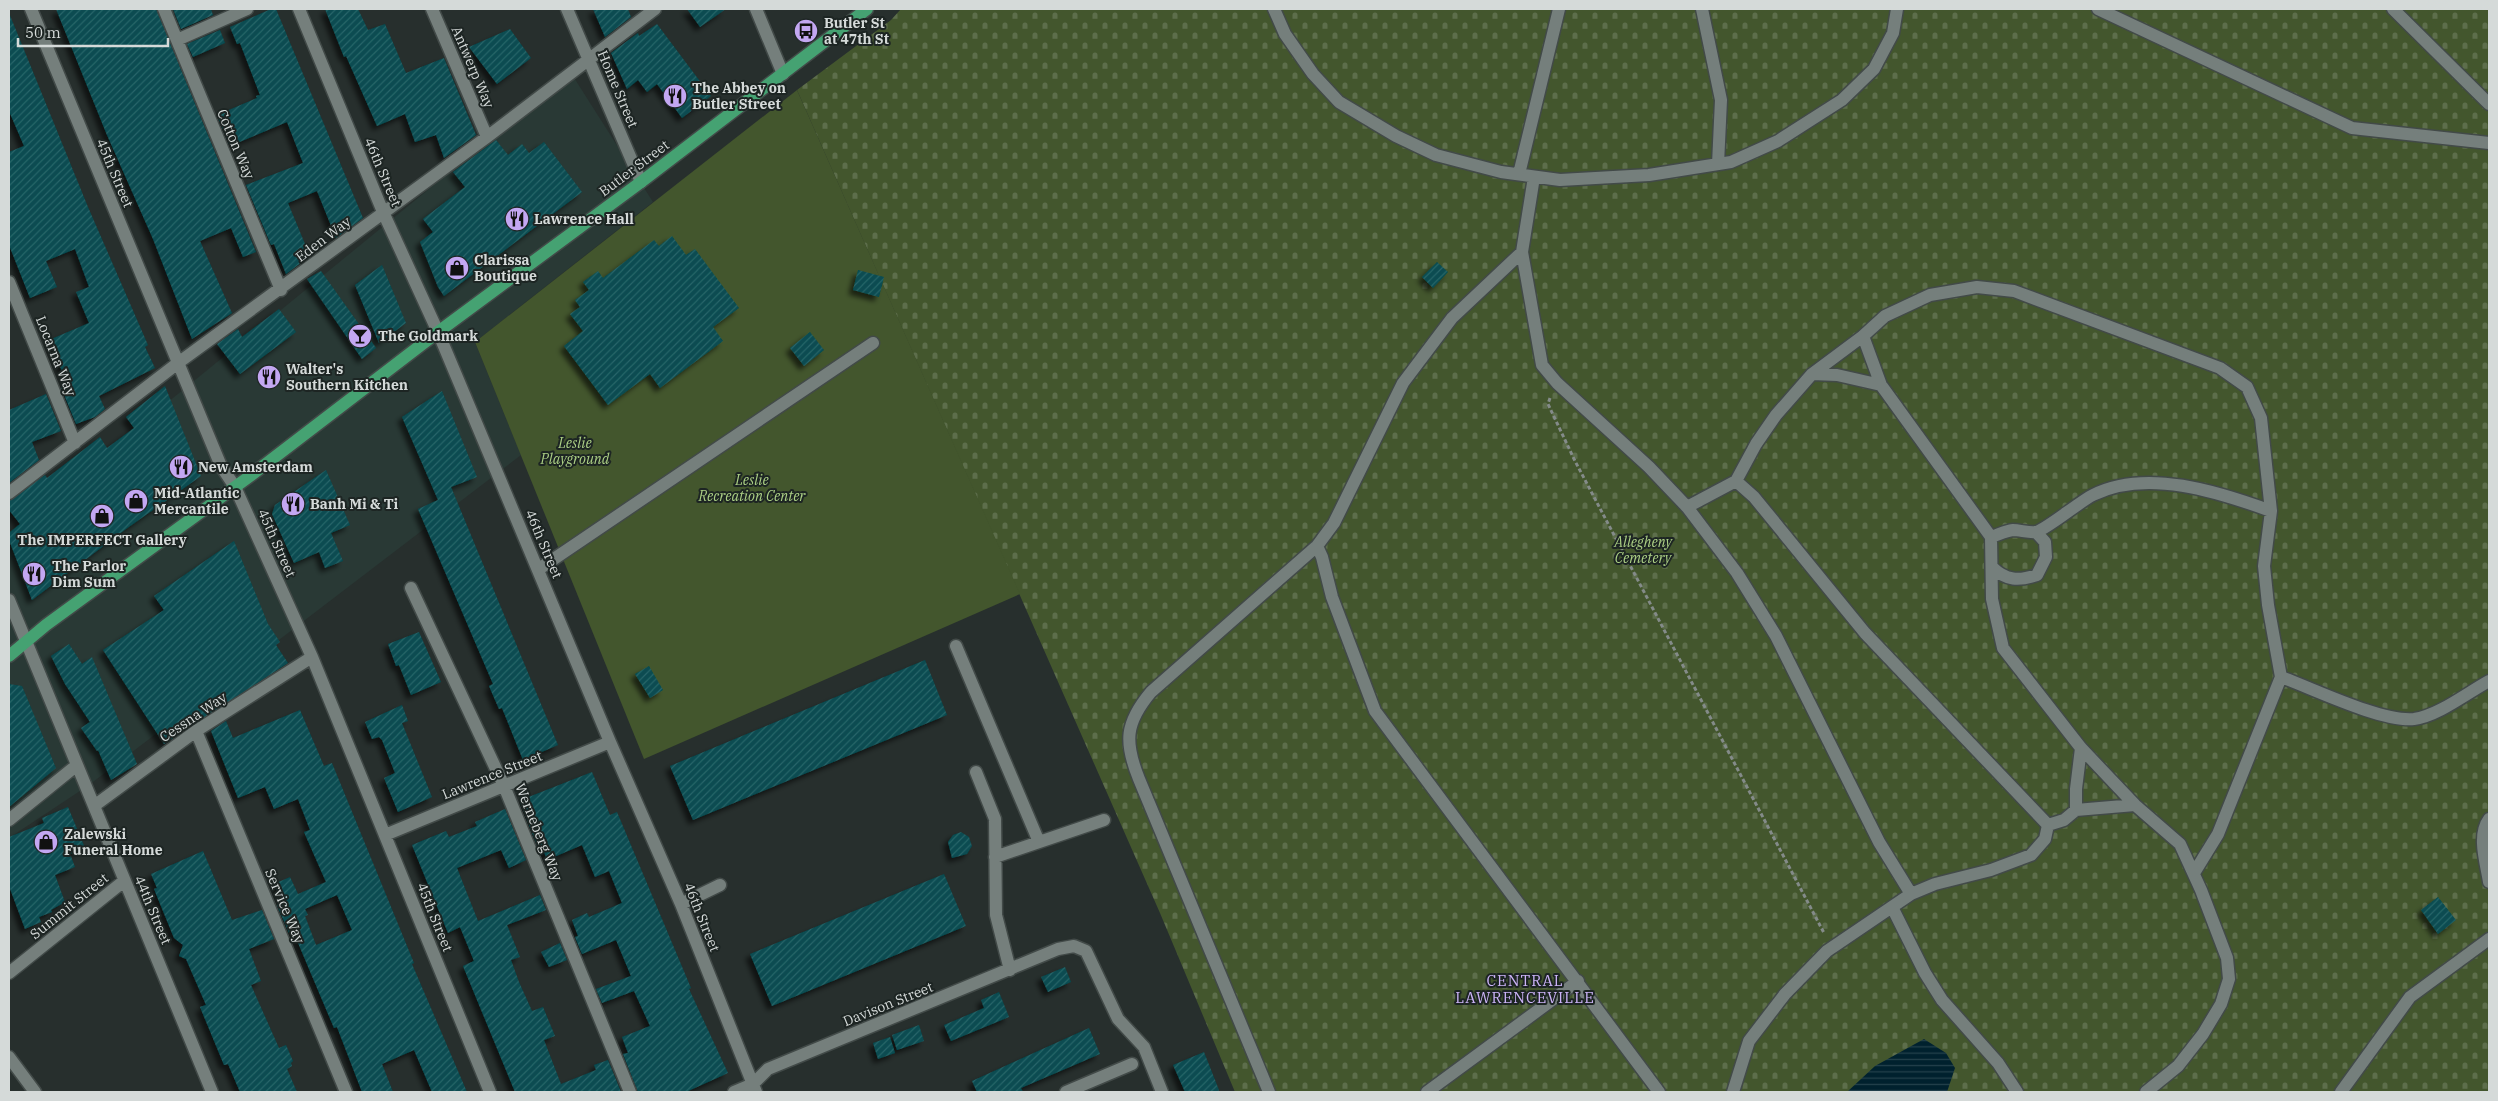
<svg xmlns="http://www.w3.org/2000/svg" width="2498" height="1101" font-family="'IBM Plex Serif',serif">
<style>
.built{fill:#293935}
.cemetery{fill:url(#cemetery-stones)}
.green{fill:#43562d}
.water{fill:url(#water-rules)}
.building{fill:url(#building-hatch);fill-rule:evenodd;filter:url(#shadow)}
.lines{fill:none;stroke-linecap:round;stroke-linejoin:round}
.minor-casing{stroke:#424a48;stroke-width:15}
.major-casing{stroke:#424a48;stroke-width:15}
.path{stroke:#848b89;stroke-width:3;stroke-dasharray:4 2.5;stroke-linecap:butt}
.minor{stroke:#757f7c;stroke-width:12}
.major{stroke:#45a272;stroke-width:12}
.labels{text-anchor:middle;dominant-baseline:central;stroke-width:4;stroke-linejoin:round;paint-order:stroke}
.poi-label{font-size:14px;font-weight:bold;fill:#d5dad9;stroke:#1d2523;text-anchor:start}
.street-label{font-size:14px;fill:#d5dad9;stroke:#1d2523}
.park-label{font-size:14px;font-style:italic;fill:#acd085;stroke:#1d2523}
.neighbourhood-label{font-size:15px;letter-spacing:1px;fill:#cdb4f9;stroke:#1d2523}
</style>
<defs>
<pattern id="cemetery-stones" width="16" height="16" patternUnits="userSpaceOnUse" patternTransform="scale(1.25)"><rect width="16" height="16" fill="#43562d"/><path d="M2 7V4a2 2 0 0 1 4 0v3zM10 15v-3a2 2 0 0 1 4 0v3z" fill="#5d6e4b"/></pattern>
<pattern id="water-rules" width="6" height="5" patternUnits="userSpaceOnUse" patternTransform="scale(1.25)"><rect width="6" height="5" fill="#00212e"/><path d="M0 2.5h6" fill="none" stroke="#24414c"/></pattern>
<pattern id="building-hatch" width="6" height="6" patternUnits="userSpaceOnUse" patternTransform="scale(1.25)"><rect width="6" height="6" fill="#074c51"/><path d="M-1 1l2-2M0 6l6-6M5 7l2-2" fill="none" stroke="#2a6569"/></pattern>
<filter id="shadow"><feDropShadow dx="-4.5" dy="4.5" stdDeviation="2.5" flood-color="#0009"/></filter>
</defs>
<rect width="100%" height="100%" fill="#272f2d"/>
<path class="built" d="M 571,73 L 653,202 L 475,342 L 521,455 L 89,785 L 9,838 L 9,532 Z"/>
<path class="cemetery" d="M 901,9 L 2489,9 L 2489,1092 L 1235,1092 L 1160,913 L 797,90 L 891,20 Z"/>
<path class="green" d="M 797,90 L 1020,594 L 644,759 L 475,342 Z"/>
<path class="water" d="M 1924,1039 L 1946,1053 L 1955,1068 L 1947,1092 L 1847,1092 L 1875,1066 Z"/>
<path class="building" d="M 56,9 L 156,9 L 256,252 L 243,257 L 231,228 L 200,241 L 232,313 L 192,339 L 153,239 L 107,135 Z
M 173,9 L 211,9 L 213,15 L 181,29 Z
M 271,9 L 276,9 L 363,218 L 336,238 L 317,191 L 288,203 L 310,256 L 286,274 L 274,244 L 271,245 L 246,185 L 303,163 L 287,122 L 230,146 L 217,115 L 257,98 L 256,96 L 260,95 L 240,43 L 237,44 L 230,27 Z
M 325,9 L 358,9 L 368,30 L 385,24 L 406,73 L 444,58 L 476,135 L 444,158 L 436,135 L 415,142 L 405,114 L 377,126 L 346,56 L 344,57 Z
M 593,9 L 628,9 L 631,17 L 605,37 Z
M 687,9 L 726,9 L 700,27 Z
M 9,13 L 88,207 L 148,345 L 145,347 L 155,368 L 99,396 L 105,409 L 95,417 L 76,424 L 61,387 L 67,383 L 49,340 L 89,323 L 76,292 L 89,287 L 75,249 L 46,261 L 57,287 L 30,298 L 9,245 L 9,152 L 24,146 L 9,111 Z
M 657,24 L 711,96 L 682,118 L 657,84 L 647,92 L 638,80 L 627,89 L 611,53 L 638,33 L 639,36 Z
M 510,29 L 531,58 L 497,84 L 469,47 Z
M 220,30 L 225,43 L 193,57 L 187,44 Z
M 496,140 L 508,155 L 522,144 L 529,153 L 544,142 L 582,192 L 444,296 L 438,287 L 420,242 L 433,232 L 423,219 L 465,187 L 453,172 Z
M 672,236 L 686,255 L 695,249 L 739,308 L 713,327 L 723,341 L 660,388 L 650,374 L 608,405 L 564,346 L 583,331 L 570,314 L 580,307 L 575,300 L 589,290 L 583,282 L 598,271 L 603,278 L 654,240 L 659,246 Z
M 1437,262 L 1448,272 L 1433,288 L 1422,277 Z
M 382,265 L 406,323 L 379,343 L 355,285 Z
M 858,270 L 884,277 L 879,297 L 853,290 Z
M 321,271 L 376,348 L 362,359 L 307,279 Z
M 279,309 L 296,332 L 240,374 L 217,344 L 238,329 L 242,337 Z
M 810,332 L 824,350 L 804,366 L 790,348 Z
M 165,386 L 201,476 L 126,529 L 32,600 L 9,540 L 9,533 L 20,524 L 9,510 L 9,501 L 45,475 L 47,478 L 100,437 L 107,448 L 134,428 L 126,417 Z
M 442,391 L 477,477 L 451,487 L 558,745 L 523,760 L 502,708 L 499,709 L 489,686 L 493,684 L 418,509 L 438,500 L 402,417 Z
M 46,394 L 61,431 L 32,442 L 39,460 L 9,483 L 9,410 Z
M 326,470 L 350,525 L 331,533 L 343,561 L 325,568 L 319,552 L 294,563 L 272,514 L 275,505 Z
M 234,541 L 268,624 L 280,642 L 276,645 L 288,663 L 164,744 L 103,650 L 164,610 L 154,596 Z
M 419,632 L 441,682 L 411,695 L 399,665 L 396,666 L 388,644 Z
M 69,644 L 82,664 L 92,657 L 137,764 L 111,780 L 98,750 L 97,751 L 81,728 L 90,722 L 65,684 L 51,656 Z
M 925,660 L 947,715 L 693,820 L 670,766 Z
M 649,666 L 663,690 L 650,698 L 635,674 Z
M 9,684 L 22,686 L 56,768 L 9,807 Z
M 402,705 L 408,721 L 402,723 L 432,797 L 398,812 L 384,778 L 395,773 L 382,740 L 379,737 L 372,739 L 365,722 Z
M 300,710 L 324,766 L 332,763 L 414,963 L 412,964 L 467,1092 L 432,1092 L 414,1050 L 382,1064 L 393,1092 L 362,1092 L 337,1027 L 334,1028 L 293,931 L 289,933 L 277,905 L 282,901 L 274,884 L 290,877 L 298,894 L 326,882 L 304,832 L 310,830 L 298,799 L 274,809 L 265,787 L 238,798 L 211,731 L 226,721 L 233,738 ZM 337,895 L 352,930 L 316,945 L 305,916 L 308,915 L 305,909 Z
M 592,772 L 610,815 L 617,812 L 691,988 L 689,989 L 728,1073 L 686,1092 L 638,1092 L 623,1054 L 628,1053 L 622,1037 L 650,1026 L 634,991 L 602,1003 L 596,989 L 631,976 L 616,940 L 582,954 L 575,937 L 578,936 L 572,920 L 587,913 L 589,917 L 622,903 L 609,871 L 595,877 L 582,845 L 547,860 L 544,852 L 540,853 L 520,802 L 521,800 Z
M 68,807 L 85,848 L 70,854 L 75,867 L 55,875 L 65,902 L 51,910 L 52,912 L 39,917 L 41,922 L 25,929 L 9,886 L 9,837 L 44,823 L 42,818 Z
M 505,809 L 526,860 L 509,868 L 501,850 L 457,868 L 478,921 L 540,895 L 546,910 L 507,925 L 520,957 L 511,960 L 519,982 L 532,1011 L 543,1007 L 555,1036 L 544,1040 L 561,1084 L 596,1070 L 594,1065 L 608,1060 L 621,1092 L 515,1092 L 463,966 L 474,961 L 460,927 L 448,933 L 436,904 L 412,845 L 446,831 L 449,837 L 477,826 L 475,822 Z
M 961,832 L 969,837 L 972,846 L 967,854 L 952,858 L 948,842 L 953,835 Z
M 203,851 L 232,920 L 262,910 L 274,939 L 249,949 L 261,981 L 251,985 L 279,1048 L 286,1045 L 293,1061 L 291,1063 L 292,1066 L 287,1069 L 297,1092 L 240,1092 L 228,1064 L 224,1065 L 200,1007 L 206,1005 L 186,959 L 179,956 L 183,945 L 174,938 L 154,889 L 157,888 L 151,874 Z
M 944,874 L 966,926 L 772,1006 L 750,954 Z
M 2438,897 L 2456,920 L 2438,934 L 2421,910 Z
M 560,943 L 567,960 L 549,967 L 541,952 Z
M 1065,967 L 1071,982 L 1048,992 L 1041,977 Z
M 999,992 L 1009,1017 L 951,1041 L 944,1025 L 984,1008 L 981,1000 Z
M 919,1025 L 924,1041 L 897,1050 L 892,1035 Z
M 1089,1028 L 1100,1054 L 1021,1088 L 1023,1092 L 977,1092 L 972,1081 Z
M 890,1037 L 895,1053 L 878,1059 L 873,1043 Z
M 1204,1052 L 1219,1090 L 1218,1092 L 1185,1092 L 1173,1065 Z"/>
<g class="lines">
<g class="minor-casing">
<path id="minor" d="M 31,9 L 221,466 L 235,487 L 312,657 L 490,1092
M 164,9 L 281,290
M 299,9 L 383,212 L 438,332 L 610,742 L 681,904 L 756,1092
M 432,9 L 487,137
M 567,9 L 641,182
M 756,9 L 783,74
M 1274,9 L 1285,34 L 1313,74 L 1339,102 L 1396,136 L 1436,155 L 1501,172 L 1560,180 L 1649,175 L 1731,162 L 1778,141 L 1842,100 L 1874,69 L 1893,33 L 1897,9
M 1702,9 L 1721,100 L 1718,164
M 2098,9 L 2352,128 L 2489,143
M 2393,9 L 2489,104
M 177,40 L 247,9
M 1519,174 L 1559,9
M 1522,252 L 1542,365 L 1557,383 L 1649,467 L 1687,507 L 1737,573 L 1776,636 L 1879,842 L 1911,894
M 9,282 L 75,443
M 1863,336 L 1881,385 L 1991,537
M 1812,374 L 1837,375 L 1881,385
M 1736,481 L 1754,497 L 1865,633 L 2048,825 L 2064,820 L 2076,810 L 2135,805
M 9,493 L 178,363 L 487,137 L 655,9
M 1687,507 L 1736,481 L 1756,444 L 1776,415 L 1812,374 L 1863,336 L 1885,316 L 1930,295 L 1977,287 L 2014,291 L 2220,368 L 2247,387 L 2261,418 L 2271,511 L 2264,566 L 2268,605 L 2281,677 L 2218,834 L 2194,873
M 1317,546 L 1322,557 L 1332,597 L 1375,711 L 1659,1092
M 1992,567 C 2006,581 2019,581 2037,575 L 2046,557 L 2045,542 L 2036,532
M 539,569 L 873,343
M 411,588 L 504,786 L 630,1092
M 9,600 L 212,1092
M 956,646 L 1039,842
M 2281,677 C 2314,689 2381,722 2414,719 C 2438,716 2467,693 2489,681
M 196,731 L 346,1092
M 976,772 L 995,819 L 996,915 L 1010,970
M 94,806 L 196,731 L 312,657
M 2076,810 L 2076,789 L 2081,748
M 2489,819 C 2477,835 2486,863 2489,882
M 9,820 L 77,765
M 385,835 L 610,742
M 995,857 L 1104,820
M 681,904 L 720,885
M 1892,907 L 1925,973 L 1942,1000 L 1998,1063 L 2017,1092
M 9,973 L 124,881
M 9,1057 L 35,1092
M 734,1092 L 753,1084 L 768,1069 L 1058,949 L 1074,946 L 1086,951 L 1118,1019 L 1144,1047 L 1162,1092
M 1066,1092 L 1132,1064
M 1269,1092 L 1139,779 C 1124,742 1125,723 1151,692 L 1317,546 L 1334,523 L 1403,383 L 1452,318 L 1522,252 L 1534,177
M 1427,1092 L 1578,981
M 1733,1092 L 1749,1041 L 1785,994 L 1827,951 L 1911,894 L 1935,884 L 1991,870 L 2031,855 L 2045,839 L 2048,825
M 2146,1092 L 2178,1066 L 2203,1034 L 2221,1004 L 2229,979 L 2227,958 L 2201,890 L 2180,844 L 2135,805 L 2081,748 L 2003,648 L 1992,599 L 1991,537 C 1998,535 2005,531 2013,530 C 2020,530 2029,533 2036,532 C 2047,529 2079,502 2093,495 C 2146,468 2219,492 2271,511
M 2341,1092 L 2410,997 L 2489,939"/>
</g>
<g class="major-casing">
<path id="major" d="M 9,656 L 46,625 L 250,476 L 438,332 L 641,182 L 867,9"/>
</g>
<path class="path" d="M 1550,398 L 1548,404 L 1575,461 L 1824,933"/>
<use href="#minor" class="minor"/>
<use href="#major" class="major"/>
</g>
<defs>
<g id="bus-disc" transform="scale(1.25)"><circle r="9.5" fill="#c3a7f2" stroke="#1d2523"/><path d="M-5-6H5V4H4V6H2V4H-2V6H-4V4H-5ZM-3.5-4V0h7V-4ZM-3.5 1.2v1.5H-2V1.2ZM2 1.2v1.5H3.5V1.2Z" fill="#111"/></g>
<g id="restaurant-disc" transform="scale(1.25)"><circle r="9.5" fill="#c3a7f2" stroke="#1d2523"/><path d="M-5-6h1v4h1v-4h1v4h1v-4h1v5L-1.5 .5V6h-2V.5L-5-1ZM5-6V6H3V1.5H1.5Q1.5-4 5-6Z" fill="#111"/></g>
<g id="shop-disc" transform="scale(1.25)"><circle r="9.5" fill="#c3a7f2" stroke="#1d2523"/><path d="M-5-2.5h2.3a2.7 3.5 0 0 1 5.4 0H5L5.5 6h-11ZM-1.5-2.5h3a1.5 2.3 0 0 0-3 0Z" fill="#111"/></g>
<g id="bar-disc" transform="scale(1.25)"><circle r="9.5" fill="#c3a7f2" stroke="#1d2523"/><path d="M-6-5H6L.8 .8V4.5H3.5V6h-7V4.5H-.8V.8Z" fill="#111"/></g>
</defs>
<g fill-rule="evenodd">
<use href="#bus-disc" x="806" y="31"/>
<use href="#restaurant-disc" x="675" y="96"/>
<use href="#restaurant-disc" x="517" y="219"/>
<use href="#shop-disc" x="457" y="268"/>
<use href="#bar-disc" x="360" y="336"/>
<use href="#restaurant-disc" x="269" y="377"/>
<use href="#restaurant-disc" x="181" y="467"/>
<use href="#shop-disc" x="136" y="501"/>
<use href="#restaurant-disc" x="293" y="504"/>
<use href="#shop-disc" x="102" y="516"/>
<use href="#restaurant-disc" x="34" y="574"/>
<use href="#shop-disc" x="46" y="842"/>
</g>
<g class="labels">
<g class="poi-label">
<text x="824" y="23">Butler St<tspan x="824" dy="16">at 47th St</tspan></text>
<text x="692" y="88">The Abbey on<tspan x="692" dy="16">Butler Street</tspan></text>
<text x="534" y="219">Lawrence Hall</text>
<text x="474" y="260">Clarissa<tspan x="474" dy="16">Boutique</tspan></text>
<text x="378" y="336">The Goldmark</text>
<text x="286" y="369">Walter's<tspan x="286" dy="16">Southern Kitchen</tspan></text>
<text x="198" y="467">New Amsterdam</text>
<text x="154" y="493">Mid-Atlantic<tspan x="154" dy="16">Mercantile</tspan></text>
<text x="310" y="504">Banh Mi &amp; Ti</text>
<text x="102" y="540" text-anchor="middle">The IMPERFECT Gallery</text>
<text x="52" y="566">The Parlor<tspan x="52" dy="16">Dim Sum</tspan></text>
<text x="64" y="834">Zalewski<tspan x="64" dy="16">Funeral Home</tspan></text>
</g>
<g class="street-label">
<text transform="translate(473 67) rotate(67)">Antwerp Way</text>
<text transform="translate(618 89) rotate(67)">Home Street</text>
<text transform="translate(236 144) rotate(67)">Cotton Way</text>
<text transform="translate(634 168) rotate(-37)">Butler Street</text>
<text transform="translate(383 172) rotate(67)">46th Street</text>
<text transform="translate(115 173) rotate(67)">45th Street</text>
<text transform="translate(323 239) rotate(-37)">Eden Way</text>
<text transform="translate(56 356) rotate(68)">Locarna Way</text>
<text transform="translate(277 543) rotate(66)">45th Street</text>
<text transform="translate(544 544) rotate(67)">46th Street</text>
<text transform="translate(193 717) rotate(-34)">Cessna Way</text>
<text transform="translate(492 775) rotate(-22)">Lawrence Street</text>
<text transform="translate(539 832) rotate(68)">Werneberg Way</text>
<text transform="translate(69 906) rotate(-39)">Summit Street</text>
<text transform="translate(285 906) rotate(67)">Service Way</text>
<text transform="translate(153 910) rotate(67)">44th Street</text>
<text transform="translate(435 917) rotate(68)">45th Street</text>
<text transform="translate(702 917) rotate(68)">46th Street</text>
<text transform="translate(888 1004) rotate(-22)">Davison Street</text>
</g>
<g class="park-label">
<text x="575" y="443">Leslie<tspan x="575" dy="16">Playground</tspan></text>
<text x="752" y="480">Leslie<tspan x="752" dy="16">Recreation Center</tspan></text>
<text x="1643" y="542">Allegheny<tspan x="1643" dy="16">Cemetery</tspan></text>
</g>
<g class="neighbourhood-label">
<text x="1525" y="980">CENTRAL<tspan x="1525" dy="17">LAWRENCEVILLE</tspan></text>
</g>
</g>
<rect width="2498" height="1101" fill="none" stroke="#d5dad9" stroke-width="20"/>
<path d="M18 38v8h150v-8" fill="none" stroke="#d5dad9" stroke-width="2.5"/>
<text x="25" y="38" font-size="15" fill="#d5dad9" stroke="#1d2523" stroke-width="4" paint-order="stroke">50 m</text>
</svg>
